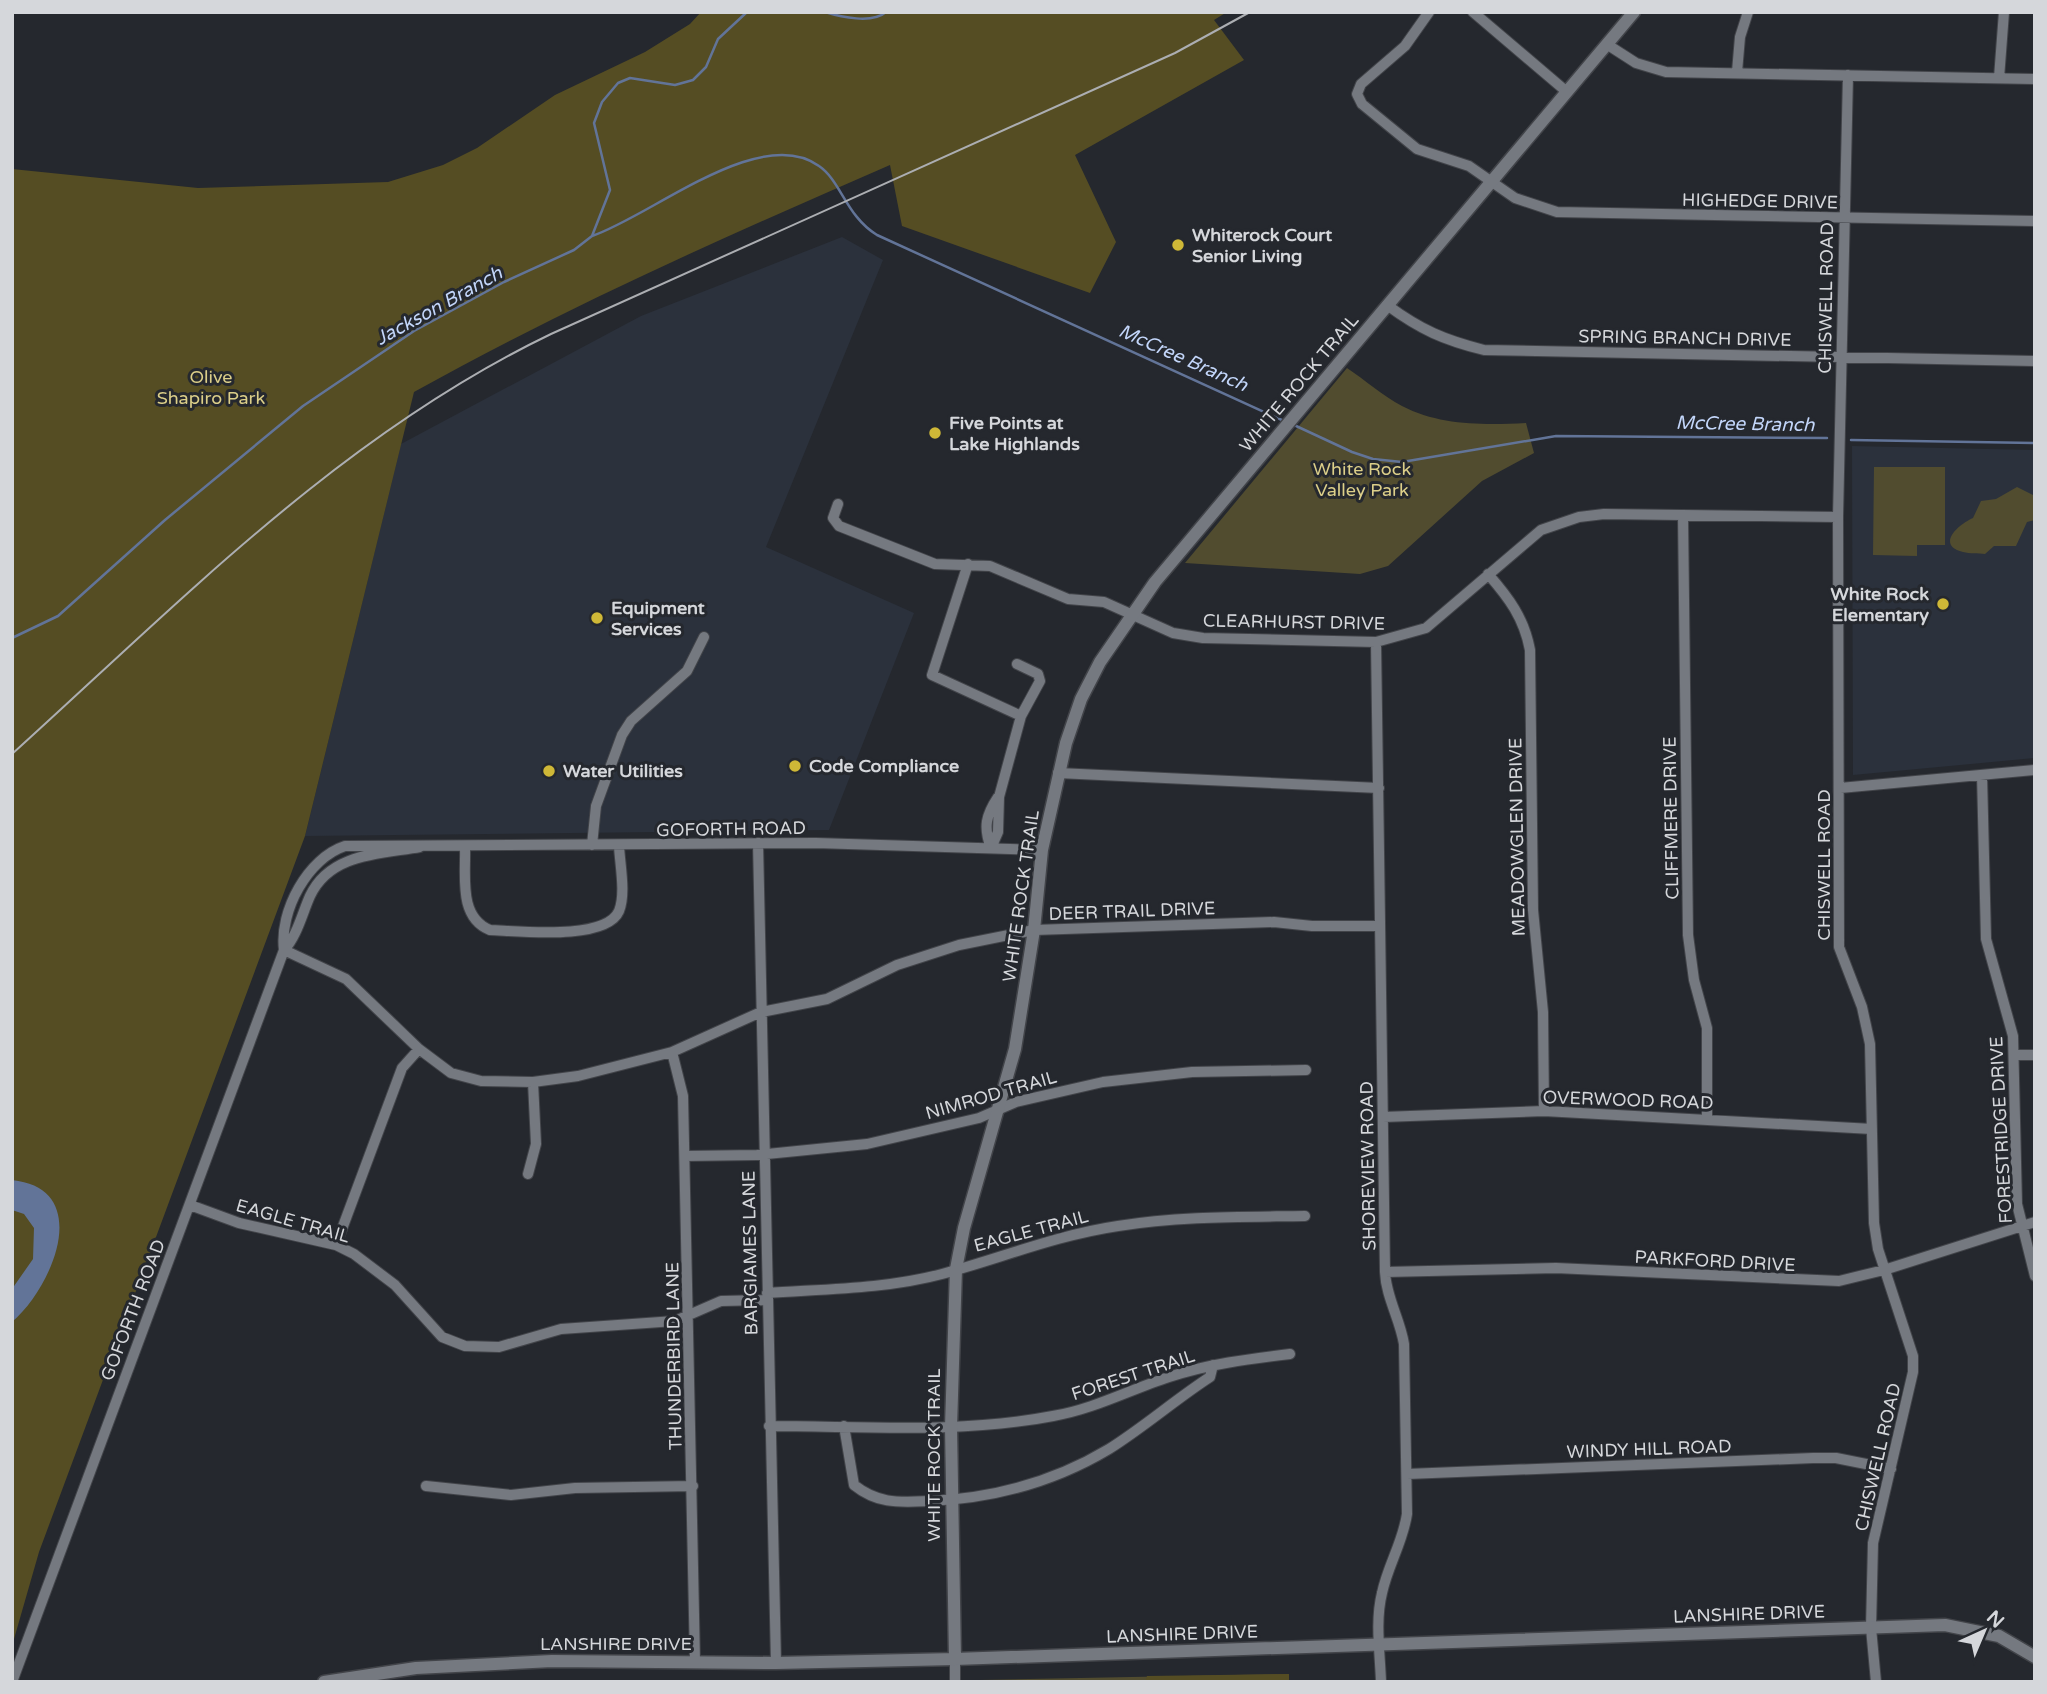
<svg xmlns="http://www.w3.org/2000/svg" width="2047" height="1694" font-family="'Varela Round',sans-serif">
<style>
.built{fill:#2b313c}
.green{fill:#514c2f}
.forest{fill:#554d23}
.water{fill:#627498}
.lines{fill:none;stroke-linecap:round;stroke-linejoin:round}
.stream{stroke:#627498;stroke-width:2.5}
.minor-casing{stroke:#424449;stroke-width:12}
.tertiary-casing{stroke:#424449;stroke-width:15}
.minor{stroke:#757980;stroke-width:10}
.tertiary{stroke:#757980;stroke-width:12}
.tram{stroke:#acaeb2;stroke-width:2}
.poi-dot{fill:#cfb837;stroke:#25282e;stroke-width:2.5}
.labels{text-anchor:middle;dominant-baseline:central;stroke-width:6;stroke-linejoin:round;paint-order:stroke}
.street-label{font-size:18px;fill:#d5d7db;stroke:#25282e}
.poi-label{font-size:18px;font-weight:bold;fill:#d5d7db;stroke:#25282e;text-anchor:start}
.park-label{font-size:18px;fill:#dccf89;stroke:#25282e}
.water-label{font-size:19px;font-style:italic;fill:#c3d6fa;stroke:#25282e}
</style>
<rect width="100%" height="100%" fill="#25282e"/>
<path class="built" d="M 842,237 L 883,260 L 766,547 L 914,613 L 829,830 L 305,836 L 401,444 L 641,316 Z
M 1852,446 L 2035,450 L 2035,758 L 1853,775 Z"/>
<path class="green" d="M 1347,368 C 1365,380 1383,396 1402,406 C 1440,426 1486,425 1526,423 L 1534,453 L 1482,481 L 1388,566 L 1360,574 L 1185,563 Z
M 1874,467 L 1945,467 L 1945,545 L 1917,545 L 1917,556 L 1873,555 Z
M 2017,487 L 2035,496 L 2035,520 L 2027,522 L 2016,546 L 1994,546 L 1985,554 C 1978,553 1970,554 1963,552 C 1935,545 1959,524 1973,518 L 1981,501 L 1996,499 Z
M 1289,1674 L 1289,1682 L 877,1682 Z"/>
<path class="forest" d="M 701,12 L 1227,12 L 1214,20 L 1244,60 L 1075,155 L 1116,242 L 1090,293 L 902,226 L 890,165 C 729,235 568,306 414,392 L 305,836 L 39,1552 L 12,1646 L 12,169 L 198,188 L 388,182 L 443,165 L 477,148 L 555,95 L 645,52 L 690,24 Z
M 1289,1674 L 1289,1682 L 1145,1682 L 1147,1676 Z"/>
<path class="water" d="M 12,1180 C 95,1189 52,1288 12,1322 L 12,1289 L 33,1259 L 34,1228 L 24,1214 L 12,1210 Z"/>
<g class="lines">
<path class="stream" d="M 825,12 C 841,17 872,24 886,12
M 592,236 C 650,217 760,123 819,166 C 841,181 846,216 877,235 L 1284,421
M 1294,425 L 1352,452 L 1373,459 L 1402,462 L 1556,436 L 1827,438
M 1851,440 L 2035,443
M 12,638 L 58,616 L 165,520 L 303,406 L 414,331 L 504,282 L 574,250 L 592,236 L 610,190 L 594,123 L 602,102 L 618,83 L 630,78 L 675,85 L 693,80 L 706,67 L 718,39 L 747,12"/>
<g class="minor-casing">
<path id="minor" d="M 1429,12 L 1405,46 L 1361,84 L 1357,94 L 1362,104 L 1417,149 L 1469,166 L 1515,198 L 1557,212 L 2035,221
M 1473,12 L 1567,92
M 1608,45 L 1636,63 L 1666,72 L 2035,79
M 1737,72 L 1740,37 L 1748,12
M 1848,75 L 1838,517 L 1839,947 L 1862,1007 L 1870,1044 L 1874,1223 L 1878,1249 L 1913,1356 L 1913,1372 L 1873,1543 L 1871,1628 L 1876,1682
M 1999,78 L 2004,12
M 1387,305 C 1421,330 1444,340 1484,350 L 2035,361
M 838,504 L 833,518 L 839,526 L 935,564 L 990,566 L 1068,599 L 1104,602 L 1173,633 L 1203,638 L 1376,642 L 1426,628 L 1541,530 L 1579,517 L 1604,514 L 1838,517
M 1683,515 L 1688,935 L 1694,980 L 1707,1028 L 1707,1118
M 968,564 L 932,675 L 1021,716 L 999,797 L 998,832 L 991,848
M 1488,574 C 1509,598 1524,618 1530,650 L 1533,910 L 1543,1012 L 1544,1111
M 1376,642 L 1385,1272 C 1386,1297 1400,1319 1404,1344 L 1407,1514 C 1403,1542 1388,1565 1382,1593 C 1375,1621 1380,1653 1381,1682
M 1017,664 L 1038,674 L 1040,681 L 1021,716
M 1058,773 L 1379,788
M 1982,775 L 1986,939 L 2013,1036 L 2017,1204 L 2035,1276
M 1840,788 L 2035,770
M 758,843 L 776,1663
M 592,845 L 596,806 L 622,735 L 631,721 L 687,671 L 704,637
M 465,847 C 466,876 458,917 490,930 C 518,931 606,941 619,911 C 626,894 620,865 619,846
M 991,848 C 983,827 986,815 998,797
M 284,950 L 346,979 L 419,1049 L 451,1073 L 481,1081 L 533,1082 L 578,1076 L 672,1052 L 761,1012 L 827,999 L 897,965 L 959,945 L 1034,930 L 1274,922 L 1312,926 L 1380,926
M 284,950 C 279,911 308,858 345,846 L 816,843 L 1042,850
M 672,1052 L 683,1096 L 695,1662
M 2014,1055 L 2035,1055
M 1383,1117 L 1544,1111 L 1872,1129
M 685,1156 L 757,1155 L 867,1144 L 979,1118 L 1016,1102 L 1103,1082 L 1192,1072 L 1306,1070
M 528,1174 L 536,1144 L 533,1082
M 190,1205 L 239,1223 L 336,1245 L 354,1254 L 395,1285 L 442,1337 L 465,1346 L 499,1347 L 561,1329 L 675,1321 L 721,1301 L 767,1300
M 336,1245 L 402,1068 L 419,1049
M 1385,1272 L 1556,1268 L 1839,1281 L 1884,1270 L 2035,1222
M 767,1293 C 825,1289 886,1289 942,1274 C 1001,1258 1057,1235 1118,1226 C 1179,1216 1243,1217 1305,1216
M 769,1426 C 863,1426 960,1434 1053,1416 C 1094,1409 1129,1390 1169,1377 C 1208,1364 1249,1359 1290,1354
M 844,1426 L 854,1485 C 879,1505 901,1502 931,1501 C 995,1498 1054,1482 1109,1449 C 1144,1427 1176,1399 1210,1377 L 1213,1365
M 1407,1474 L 1813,1458 L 1836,1458 L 1891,1469
M 426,1486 L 511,1495 L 575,1488 L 693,1486
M 955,1659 L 955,1682
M 12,1682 L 284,950 C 297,936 302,914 310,896 C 330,853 380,854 420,847"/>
</g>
<g class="tertiary-casing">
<path id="tertiary" d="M 955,1659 L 951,1427 L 956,1269 L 964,1228 L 1015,1049 L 1034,930 L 1042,850 L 1066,743 L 1081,699 L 1100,662 L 1155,582 L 1634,12
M 324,1682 L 416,1668 L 552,1661 L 776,1663 L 955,1659 L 1945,1625 L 1999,1636 L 2035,1657"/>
</g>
<use href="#minor" class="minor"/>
<use href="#tertiary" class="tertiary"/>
<path class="tram" d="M 12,754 C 181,601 343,434 551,334 L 1175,53 L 1250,12"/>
</g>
<g class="poi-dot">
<circle cx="1178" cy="245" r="7"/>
<circle cx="935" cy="433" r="7"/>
<circle cx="1943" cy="604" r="7"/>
<circle cx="597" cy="618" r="7"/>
<circle cx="795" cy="766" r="7"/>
<circle cx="549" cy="771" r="7"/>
</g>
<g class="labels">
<g class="street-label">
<text transform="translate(1760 201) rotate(1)">HIGHEDGE DRIVE</text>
<text transform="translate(1826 298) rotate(-89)">CHISWELL ROAD</text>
<text transform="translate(1685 338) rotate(1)">SPRING BRANCH DRIVE</text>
<text transform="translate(1299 383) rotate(-50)">WHITE ROCK TRAIL</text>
<text transform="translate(1294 622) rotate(1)">CLEARHURST DRIVE</text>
<text transform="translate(1671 818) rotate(-91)">CLIFFMERE DRIVE</text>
<text transform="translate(731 829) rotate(-1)">GOFORTH ROAD</text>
<text transform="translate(1517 837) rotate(-91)">MEADOWGLEN DRIVE</text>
<text transform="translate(1824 865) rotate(-90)">CHISWELL ROAD</text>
<text transform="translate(1021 896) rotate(-82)">WHITE ROCK TRAIL</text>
<text transform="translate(1132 911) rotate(-2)">DEER TRAIL DRIVE</text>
<text transform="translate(991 1095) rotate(-16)">NIMROD TRAIL</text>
<text transform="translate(1628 1100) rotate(2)">OVERWOOD ROAD</text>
<text transform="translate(2001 1130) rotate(-93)">FORESTRIDGE DRIVE</text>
<text transform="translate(1368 1166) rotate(-91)">SHOREVIEW ROAD</text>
<text transform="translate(293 1221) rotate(16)">EAGLE TRAIL</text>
<text transform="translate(1031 1231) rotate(-15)">EAGLE TRAIL</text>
<text transform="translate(750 1253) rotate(-91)">BARGIAMES LANE</text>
<text transform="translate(1715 1261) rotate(3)">PARKFORD DRIVE</text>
<text transform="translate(133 1310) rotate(-69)">GOFORTH ROAD</text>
<text transform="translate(674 1356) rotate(-91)">THUNDERBIRD LANE</text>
<text transform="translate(1133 1375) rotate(-18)">FOREST TRAIL</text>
<text transform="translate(1649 1449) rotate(-2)">WINDY HILL ROAD</text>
<text transform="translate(934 1455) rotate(-90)">WHITE ROCK TRAIL</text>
<text transform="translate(1878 1457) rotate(-77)">CHISWELL ROAD</text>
<text transform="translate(1749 1614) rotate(-2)">LANSHIRE DRIVE</text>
<text transform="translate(1182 1634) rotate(-2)">LANSHIRE DRIVE</text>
<text x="616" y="1644">LANSHIRE DRIVE</text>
</g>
<g class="poi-label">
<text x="1192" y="235">Whiterock Court<tspan x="1192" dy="21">Senior Living</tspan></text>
<text x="949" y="423">Five Points at<tspan x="949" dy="21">Lake Highlands</tspan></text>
<text x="1929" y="594" text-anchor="end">White Rock<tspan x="1929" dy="21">Elementary</tspan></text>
<text x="611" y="608">Equipment<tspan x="611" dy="21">Services</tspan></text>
<text x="809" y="766">Code Compliance</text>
<text x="563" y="771">Water Utilities</text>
</g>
<g class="park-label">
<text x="211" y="377">Olive<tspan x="211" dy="21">Shapiro Park</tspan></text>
<text x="1362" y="469">White Rock<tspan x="1362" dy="21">Valley Park</tspan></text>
</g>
<g class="water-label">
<text transform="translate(439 306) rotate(-29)">Jackson Branch</text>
<text transform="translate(1183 358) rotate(24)">McCree Branch</text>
<text transform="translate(1745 424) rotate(1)">McCree Branch</text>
</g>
</g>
<rect width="2047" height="1694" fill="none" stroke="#d5d7db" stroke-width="28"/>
<g transform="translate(1984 1631) rotate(44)" stroke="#25282e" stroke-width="5" paint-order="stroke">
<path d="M0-5L12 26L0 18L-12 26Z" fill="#d5d7db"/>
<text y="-10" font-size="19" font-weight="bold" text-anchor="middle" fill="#d5d7db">N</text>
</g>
</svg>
